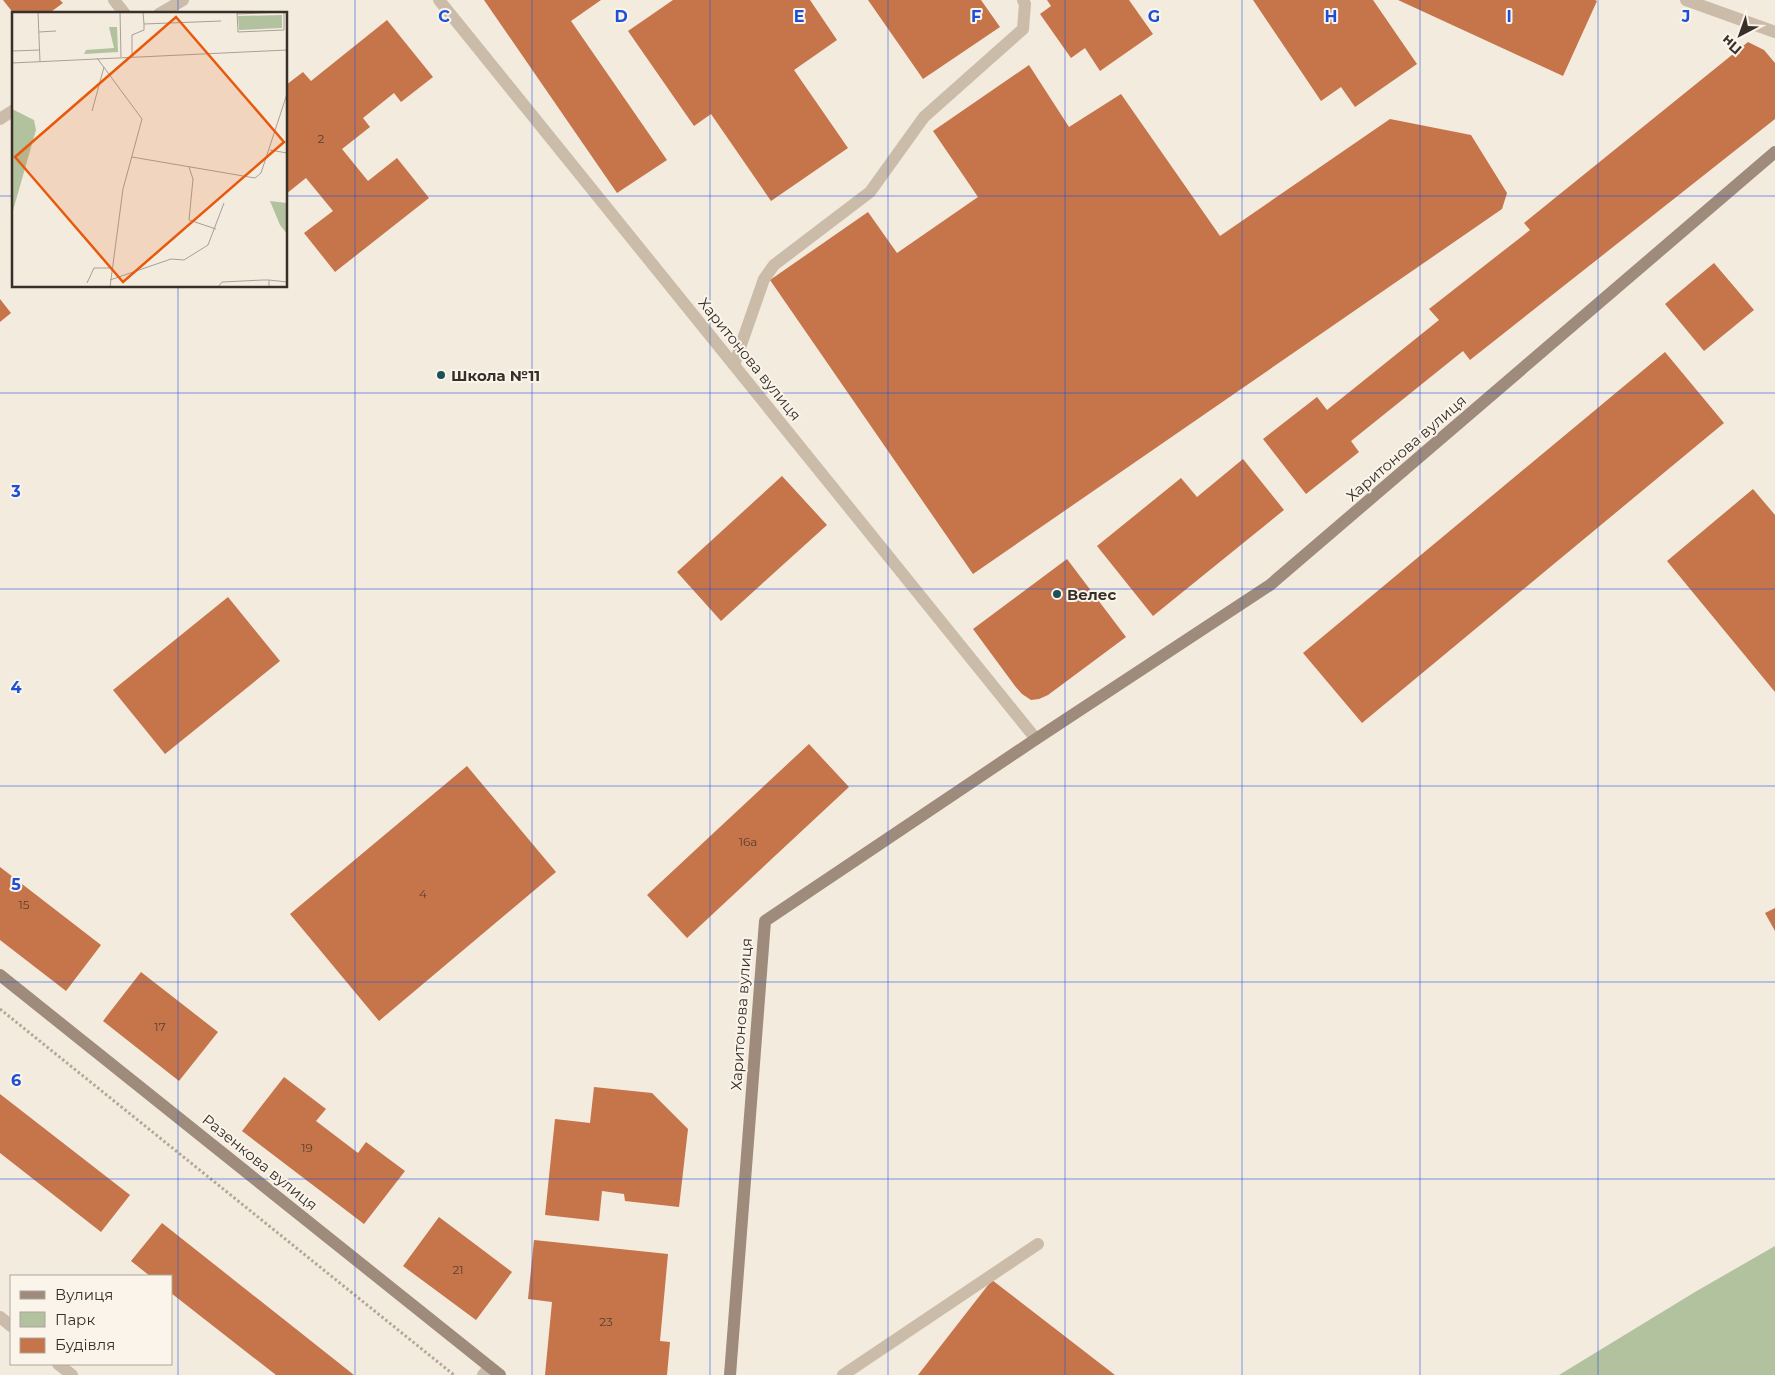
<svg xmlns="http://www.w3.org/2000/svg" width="1775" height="1375" font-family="Montserrat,sans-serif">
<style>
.green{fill:#b2c29e}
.building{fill:#c67449}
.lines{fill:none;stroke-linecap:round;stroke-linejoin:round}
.path{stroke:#b7a694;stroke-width:3;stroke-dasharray:2.5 2.5;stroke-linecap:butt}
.lane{stroke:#cbbcaa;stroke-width:12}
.street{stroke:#cbbcaa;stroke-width:12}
.secondary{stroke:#9f8b7b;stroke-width:12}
.grid{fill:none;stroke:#1d4ed8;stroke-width:1;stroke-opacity:0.55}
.poi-dot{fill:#1e505a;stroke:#faf4ea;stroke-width:2}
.labels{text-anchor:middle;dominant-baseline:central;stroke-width:4;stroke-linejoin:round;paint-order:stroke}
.number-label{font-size:12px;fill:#5c4031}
.street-label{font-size:15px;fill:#382f29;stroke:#faf4ea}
.poi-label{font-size:15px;font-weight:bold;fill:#382f29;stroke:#faf4ea;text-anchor:start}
.inset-road{fill:none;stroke:#a8a096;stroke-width:1}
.view{fill:#e8590c;fill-opacity:0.15;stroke:#e8590c;stroke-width:2.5}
.inset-edge{fill:none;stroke:#382f29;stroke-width:2.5}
.grid-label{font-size:16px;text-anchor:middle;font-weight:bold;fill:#1d4ed8;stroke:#faf4ea;stroke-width:4;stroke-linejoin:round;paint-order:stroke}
</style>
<rect width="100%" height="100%" fill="#f3ebde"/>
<path class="green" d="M 1775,1246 L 1775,1375 L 1559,1375 L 1695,1292 Z"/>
<path class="building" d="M 3,0 L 60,0 L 63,3 L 48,14 L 14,14 Z
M 484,0 L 601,0 L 571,21 L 667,160 L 617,193 Z
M 673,0 L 810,0 L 837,40 L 794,70 L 848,148 L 771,201 L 711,114 L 694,126 L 628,31 Z
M 868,0 L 981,0 L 1000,27 L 923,79 Z
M 1047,0 L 1129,0 L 1153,34 L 1100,71 L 1085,48 L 1071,58 L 1040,14 L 1051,6 Z
M 1253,0 L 1373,0 L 1417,64 L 1355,107 L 1341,87 L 1321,101 Z
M 1398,0 L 1595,0 L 1597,1 L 1563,76 Z
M 387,20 L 433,77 L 401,102 L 394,93 L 363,118 L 370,127 L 342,149 L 368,181 L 397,158 L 429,198 L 335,272 L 304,233 L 333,211 L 306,178 L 286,194 L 286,85 L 303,72 L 311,81 Z
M 1748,42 L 1764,50 L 1775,63 L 1775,119 L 1470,360 L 1463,351 L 1351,441 L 1359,452 L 1306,494 L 1263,439 L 1317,397 L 1327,410 L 1439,320 L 1429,309 L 1530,230 L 1524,223 Z
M 1029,65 L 1069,127 L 1121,94 L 1220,236 L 1390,119 L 1471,135 L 1507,193 L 1502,209 L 973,574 L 770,280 L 868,212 L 897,253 L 978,197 L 933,131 Z
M 1714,263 L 1754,310 L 1704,351 L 1665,304 Z
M 0,299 L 11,313 L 0,322 Z
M 1665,352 L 1724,423 L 1362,723 L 1303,653 Z
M 1243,459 L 1284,510 L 1153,616 L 1097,546 L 1181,478 L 1197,497 Z
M 782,476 L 827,525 L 721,621 L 677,572 Z
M 1753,489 L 1775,515 L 1775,692 L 1667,561 Z
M 1067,559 L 1126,637 L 1048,695 L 1039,699 L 1031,700 L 1022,694 L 1015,686 L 973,629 Z
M 228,597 L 280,661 L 165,754 L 113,690 Z
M 809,744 L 849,787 L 687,938 L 647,895 Z
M 467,766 L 556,872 L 379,1021 L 290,914 Z
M 0,867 L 101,945 L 66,991 L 0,940 Z
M 1775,908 L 1775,931 L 1765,913 Z
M 141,972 L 218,1032 L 179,1081 L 103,1021 Z
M 284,1077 L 326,1109 L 316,1121 L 358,1153 L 366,1142 L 405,1171 L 364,1224 L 242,1131 Z
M 594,1087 L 652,1093 L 688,1129 L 679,1207 L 625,1201 L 624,1194 L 602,1191 L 599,1221 L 545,1215 L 555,1119 L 590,1123 Z
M 0,1094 L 130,1195 L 101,1232 L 0,1153 Z
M 439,1217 L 512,1272 L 476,1320 L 403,1266 Z
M 162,1223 L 354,1375 L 276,1375 L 171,1293 L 171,1276 L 150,1276 L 131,1261 Z
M 534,1240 L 668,1254 L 660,1341 L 670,1342 L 667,1375 L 545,1375 L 552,1302 L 528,1299 Z
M 992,1280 L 1115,1375 L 918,1375 Z"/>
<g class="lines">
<path class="path" d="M 0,1009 L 454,1375"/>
<path class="lane" d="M 1686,0 L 1775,32
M 734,365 L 764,279 L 774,265 L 870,192 L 924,117 L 1023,29 L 1025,4 L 1023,0
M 0,1317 L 11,1326
M 58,1364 L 72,1375
M 483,1375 L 490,1367
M 843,1375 L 1038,1244"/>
<path class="street" d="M 114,0 L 125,14
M 439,0 L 1036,739
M 159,14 L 183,0
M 0,119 L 14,110"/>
<path class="secondary" d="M 0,975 L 500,1375
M 730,1375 L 765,921 L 1036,739 L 1270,585 L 1775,152"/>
</g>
<path class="grid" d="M 178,0 L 178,14M 355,0 L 355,1375M 532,0 L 532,1375M 710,0 L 710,1375M 888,0 L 888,1375M 1065,0 L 1065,1375M 1242,0 L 1242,1375M 1420,0 L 1420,1375M 1598,0 L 1598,1375M 0,196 L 14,196M 286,196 L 1775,196M 178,286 L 178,1375M 0,393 L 1775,393M 0,589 L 1775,589M 0,786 L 1775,786M 0,982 L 1775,982M 0,1179 L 1775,1179"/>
<g class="poi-dot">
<circle cx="441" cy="375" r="5"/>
<circle cx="1057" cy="594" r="5"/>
</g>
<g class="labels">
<g class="number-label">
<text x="321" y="138">2</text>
<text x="748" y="841">16а</text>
<text x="423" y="893">4</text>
<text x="24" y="904">15</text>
<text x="160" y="1026">17</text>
<text x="307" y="1147">19</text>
<text x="458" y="1269">21</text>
<text x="606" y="1321">23</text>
</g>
<g class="street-label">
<text transform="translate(750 359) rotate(51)">Харитонова вулиця</text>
<text transform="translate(1406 448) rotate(-41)">Харитонова вулиця</text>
<text transform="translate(741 1014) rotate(-86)">Харитонова вулиця</text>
<text transform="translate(260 1162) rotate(39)">Разенкова вулиця</text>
</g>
<g class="poi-label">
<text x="451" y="375">Школа №11</text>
<text x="1067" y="594">Велес</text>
</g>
</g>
<g transform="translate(12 12)">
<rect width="275" height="275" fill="#f3ebde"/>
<path d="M 270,3 L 270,16 L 227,18 L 226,4 ZM 97,15 L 105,15 L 106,40 L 72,42 L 74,38 L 102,36 ZM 0,97 L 22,108 L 24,118 L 0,202 ZM 258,189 L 275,191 L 275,222 L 268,213 Z" fill="#b2c29e"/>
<path class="inset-road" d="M 26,0 L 28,50M 108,0 L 109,45M 131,0 L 132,12 L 209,9M 225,0 L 226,20 L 272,18 L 272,0 L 225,2M 27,20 L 44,19M 0,39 L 28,38M 120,45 L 120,23 L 132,18 L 132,12M 85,46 L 130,107 L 111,177 L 98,275M 0,51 L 275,38M 80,99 L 92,55M 258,138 L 275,141M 120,145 L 243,166 L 249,161 L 275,82M 177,155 L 181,167 L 177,208 L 204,217M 98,268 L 159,247 L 172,248 L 196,233 L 212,191M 257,268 L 275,270M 75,271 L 82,256 L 99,256M 206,275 L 210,270 L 251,268 L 257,268 L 257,275"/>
<path class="view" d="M 164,5 L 272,130 L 111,270 L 3,145 Z"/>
<rect width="275" height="275" class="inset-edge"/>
</g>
<g class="grid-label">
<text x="444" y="22">C</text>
<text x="621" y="22">D</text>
<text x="799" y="22">E</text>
<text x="976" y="22">F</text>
<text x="1154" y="22">G</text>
<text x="1331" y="22">H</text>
<text x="1509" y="22">I</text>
<text x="1686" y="22">J</text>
<text x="16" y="497">3</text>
<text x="16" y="693">4</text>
<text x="16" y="890">5</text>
<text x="16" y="1086">6</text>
</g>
<rect x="10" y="1275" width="162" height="90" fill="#faf4ea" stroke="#aca59d"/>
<rect x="20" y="1291" width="25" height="8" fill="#9f8b7b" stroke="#aca59d"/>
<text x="55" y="1300" font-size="15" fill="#382f29">Вулиця</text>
<rect x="20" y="1312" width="25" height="15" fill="#b2c29e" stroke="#aca59d"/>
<text x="55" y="1325" font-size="15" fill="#382f29">Парк</text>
<rect x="20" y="1338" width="25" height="15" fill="#c67449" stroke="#aca59d"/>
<text x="55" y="1350" font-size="15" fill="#382f29">Будівля</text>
<g transform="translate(1740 35) rotate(221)" stroke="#faf4ea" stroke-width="4" paint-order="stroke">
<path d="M0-4L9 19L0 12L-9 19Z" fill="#382f29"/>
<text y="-8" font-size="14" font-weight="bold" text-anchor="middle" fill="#382f29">Пн</text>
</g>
</svg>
